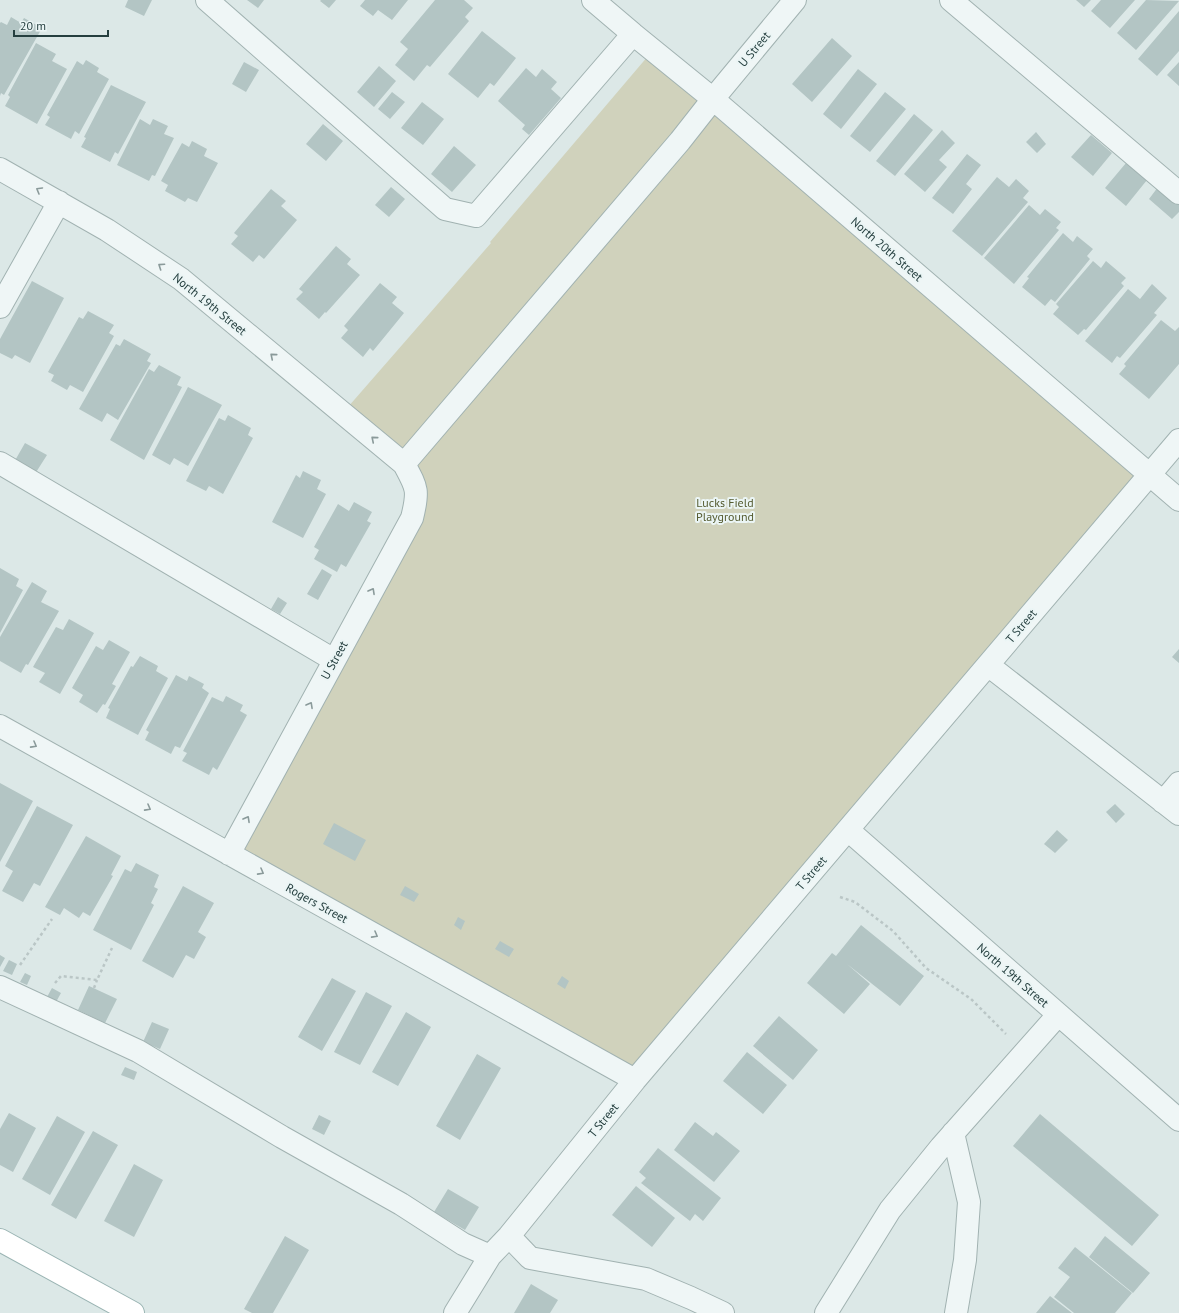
<svg xmlns="http://www.w3.org/2000/svg" width="1179" height="1313" font-family="'PT Sans',sans-serif">
<style>
.green{fill:#d0d2bc}
.building{fill:#b3c5c4}
.lines{fill:none;stroke-linecap:round;stroke-linejoin:round}
.minor-casing{stroke:#a1b2b1;stroke-width:24}
.major-casing{stroke:#9ab4b3;stroke-width:24}
.path{stroke:#bac6c6;stroke-width:2.5;stroke-dasharray:3 3;stroke-linecap:butt}
.minor{stroke:#eff6f6;stroke-width:22}
.major{stroke:#fff;stroke-width:22}
.oneway{stroke:#8a9a9a}
.labels{text-anchor:middle;dominant-baseline:central;stroke-width:4;stroke-linejoin:round;paint-order:stroke}
.street-label{font-size:12px;fill:#253f3f;stroke:#ebf5f5}
.park-label{font-size:12px;fill:#555c31;stroke:#ebf5f5}
</style>
<rect width="100%" height="100%" fill="#dce8e7"/>
<path class="green" d="M 654,49 L 1152,475 L 636,1082 L 231,855 L 423,496 L 341,415 L 491,243 L 490,242 Z"/>
<path class="building" d="M 128,0 L 152,0 L 144,16 L 125,7 Z
M 247,0 L 264,0 L 258,8 Z
M 321,0 L 336,0 L 329,8 L 320,1 Z
M 365,0 L 408,0 L 392,20 L 378,10 L 373,16 L 360,6 Z
M 435,0 L 464,0 L 473,8 L 465,17 L 469,21 L 430,67 L 427,65 L 414,81 L 395,65 L 408,49 L 400,42 Z
M 1076,0 L 1091,0 L 1084,7 Z
M 1101,0 L 1135,0 L 1110,28 L 1091,11 Z
M 1146,0 L 1179,1 L 1136,50 L 1117,33 Z
M 1179,11 L 1179,51 L 1157,76 L 1138,59 Z
M 11,17 L 21,23 L 24,18 L 42,28 L 4,95 L 1,93 L 0,96 L 0,23 L 1,22 L 7,25 Z
M 482,31 L 516,58 L 494,86 L 490,83 L 478,98 L 448,74 Z
M 832,38 L 852,56 L 812,102 L 792,84 Z
M 36,43 L 56,54 L 52,61 L 67,69 L 37,124 L 5,106 L 10,97 L 8,95 Z
M 86,60 L 99,68 L 97,72 L 109,79 L 79,134 L 75,131 L 71,139 L 45,125 L 50,117 L 47,115 L 77,61 L 83,65 Z
M 244,62 L 259,70 L 246,92 L 232,84 Z
M 1179,62 L 1179,86 L 1167,75 Z
M 379,66 L 396,81 L 374,107 L 357,92 Z
M 526,68 L 536,77 L 542,69 L 557,82 L 551,89 L 561,98 L 529,135 L 522,129 L 525,125 L 498,101 Z
M 858,69 L 877,84 L 841,129 L 823,114 Z
M 111,85 L 146,102 L 118,154 L 115,152 L 110,162 L 81,147 L 86,138 L 84,137 Z
M 392,92 L 405,102 L 390,119 L 378,109 Z
M 885,92 L 906,109 L 870,152 L 850,136 Z
M 422,102 L 444,119 L 423,145 L 401,128 Z
M 914,114 L 933,130 L 895,176 L 876,161 Z
M 140,119 L 150,125 L 153,119 L 168,126 L 164,134 L 174,138 L 155,176 L 152,175 L 149,181 L 117,165 Z
M 323,124 L 343,141 L 326,161 L 306,144 Z
M 942,130 L 955,143 L 939,160 L 947,167 L 925,192 L 904,174 Z
M 1036,132 L 1046,144 L 1037,153 L 1026,142 Z
M 1091,135 L 1112,153 L 1093,176 L 1071,157 Z
M 192,141 L 207,149 L 204,156 L 218,163 L 197,202 L 188,198 L 185,202 L 165,191 L 168,185 L 161,181 L 182,143 L 189,147 Z
M 454,146 L 476,165 L 452,192 L 431,174 Z
M 967,154 L 981,165 L 966,184 L 972,189 L 953,214 L 932,198 Z
M 1126,163 L 1147,180 L 1126,206 L 1105,188 Z
M 997,177 L 1009,187 L 1016,179 L 1029,191 L 1023,198 L 1028,202 L 982,256 L 952,231 Z
M 391,187 L 405,199 L 389,217 L 375,205 Z
M 1158,187 L 1179,205 L 1179,212 L 1172,219 L 1149,199 Z
M 271,189 L 286,201 L 281,206 L 297,220 L 264,259 L 259,255 L 253,262 L 231,244 L 238,236 L 234,233 Z
M 1029,205 L 1040,215 L 1045,209 L 1061,222 L 1056,228 L 1059,230 L 1014,284 L 984,258 Z
M 1063,233 L 1073,242 L 1077,236 L 1093,249 L 1087,256 L 1090,259 L 1055,302 L 1051,299 L 1045,306 L 1022,287 L 1029,278 L 1027,277 Z
M 336,246 L 351,259 L 347,264 L 360,275 L 326,313 L 325,312 L 319,319 L 296,299 L 303,292 L 299,289 Z
M 1093,261 L 1101,268 L 1106,261 L 1126,278 L 1121,283 L 1124,286 L 1086,330 L 1084,329 L 1078,335 L 1053,314 L 1059,307 L 1056,304 Z
M 32,281 L 64,298 L 30,363 L 15,355 L 12,359 L 0,353 L 0,339 Z
M 380,283 L 397,297 L 392,303 L 404,313 L 373,351 L 370,348 L 363,357 L 341,338 L 348,330 L 344,326 Z
M 1152,284 L 1167,298 L 1154,313 L 1157,315 L 1120,358 L 1117,356 L 1112,363 L 1085,341 L 1128,289 L 1140,299 Z
M 88,311 L 114,325 L 109,333 L 114,336 L 83,392 L 70,385 L 67,390 L 51,381 L 54,375 L 48,372 L 79,317 L 83,319 Z
M 1161,320 L 1175,331 L 1179,327 L 1179,364 L 1149,399 L 1119,374 L 1126,366 L 1124,364 Z
M 124,339 L 151,354 L 147,361 L 151,363 L 118,420 L 107,413 L 102,422 L 79,409 L 116,344 L 120,346 Z
M 159,365 L 181,377 L 177,385 L 182,387 L 144,460 L 110,440 L 149,369 L 154,372 Z
M 188,387 L 222,405 L 188,466 L 174,458 L 170,465 L 152,455 Z
M 228,415 L 251,428 L 248,435 L 253,438 L 223,494 L 209,486 L 206,491 L 186,481 L 219,418 L 225,421 Z
M 25,443 L 47,455 L 33,477 L 13,464 Z
M 303,471 L 321,480 L 317,489 L 326,494 L 303,538 L 272,522 L 296,475 L 300,478 Z
M 354,502 L 372,512 L 367,521 L 371,523 L 346,567 L 341,564 L 337,572 L 314,559 L 319,550 L 314,547 L 338,504 L 349,511 Z
M 0,568 L 19,579 L 16,586 L 23,590 L 0,633 Z
M 322,569 L 332,575 L 318,600 L 307,594 Z
M 32,582 L 47,591 L 41,602 L 59,611 L 28,665 L 26,664 L 21,673 L 0,661 L 0,637 Z
M 278,597 L 287,603 L 280,614 L 271,609 Z
M 69,619 L 94,633 L 60,694 L 39,682 L 45,673 L 33,667 L 56,627 L 63,630 Z
M 109,640 L 130,652 L 112,684 L 116,686 L 105,705 L 103,704 L 97,713 L 79,702 L 83,695 L 72,688 L 96,646 L 103,650 Z
M 1179,649 L 1179,663 L 1172,657 Z
M 140,656 L 158,666 L 156,671 L 168,678 L 138,735 L 106,718 L 110,709 L 108,708 L 131,666 L 133,667 Z
M 176,675 L 187,681 L 189,676 L 204,684 L 202,688 L 209,693 L 180,748 L 175,746 L 171,754 L 145,740 L 149,732 L 146,730 Z
M 226,696 L 243,705 L 240,711 L 247,715 L 217,770 L 213,767 L 209,775 L 182,761 L 187,753 L 183,751 L 212,697 L 223,702 Z
M 0,783 L 33,801 L 0,862 Z
M 1115,804 L 1125,814 L 1116,823 L 1106,812 Z
M 37,806 L 73,825 L 40,886 L 34,883 L 23,902 L 2,891 L 13,871 L 5,866 Z
M 334,823 L 366,840 L 355,861 L 323,844 Z
M 1057,830 L 1068,840 L 1055,853 L 1044,844 Z
M 86,836 L 121,856 L 111,875 L 113,876 L 90,916 L 83,912 L 79,918 L 64,908 L 60,915 L 45,907 Z
M 136,863 L 159,875 L 154,887 L 158,889 L 151,903 L 154,905 L 131,950 L 93,930 L 125,869 L 131,872 Z
M 183,886 L 214,903 L 198,932 L 206,937 L 194,959 L 186,955 L 173,978 L 142,961 Z
M 405,886 L 419,894 L 414,902 L 400,895 Z
M 458,917 L 465,921 L 461,930 L 454,925 Z
M 861,925 L 924,976 L 900,1006 L 847,964 L 870,984 L 844,1014 L 807,983 L 832,953 L 836,956 Z
M 500,941 L 514,949 L 509,957 L 495,949 Z
M 0,955 L 5,958 L 0,967 Z
M 9,960 L 17,964 L 12,975 L 3,971 Z
M 25,973 L 31,976 L 27,985 L 20,982 Z
M 562,976 L 569,981 L 565,989 L 557,984 Z
M 332,978 L 356,991 L 322,1051 L 298,1037 Z
M 89,986 L 117,999 L 105,1023 L 78,1010 Z
M 52,988 L 61,993 L 56,1002 L 47,997 Z
M 366,992 L 392,1006 L 360,1065 L 334,1052 Z
M 406,1012 L 431,1027 L 398,1086 L 372,1072 Z
M 779,1016 L 818,1050 L 793,1080 L 753,1046 Z
M 152,1022 L 169,1029 L 160,1049 L 143,1042 Z
M 747,1052 L 787,1085 L 763,1114 L 723,1081 Z
M 477,1054 L 501,1068 L 460,1140 L 436,1126 Z
M 125,1067 L 137,1072 L 134,1080 L 121,1075 Z
M 9,1113 L 36,1128 L 13,1172 L 0,1165 L 0,1129 Z
M 1040,1114 L 1159,1215 L 1132,1246 L 1013,1146 Z
M 319,1115 L 331,1121 L 324,1135 L 312,1129 Z
M 57,1116 L 85,1132 L 50,1195 L 22,1179 Z
M 695,1122 L 713,1136 L 716,1132 L 740,1151 L 714,1182 L 674,1150 Z
M 93,1131 L 118,1145 L 76,1219 L 51,1205 Z
M 658,1148 L 721,1198 L 703,1221 L 695,1214 L 690,1221 L 641,1183 L 646,1178 L 639,1172 Z
M 134,1164 L 163,1180 L 134,1237 L 104,1221 Z
M 636,1186 L 675,1218 L 652,1247 L 612,1215 Z
M 448,1189 L 479,1207 L 465,1230 L 434,1212 Z
M 285,1236 L 309,1250 L 273,1313 L 252,1313 L 244,1309 Z
M 1105,1236 L 1150,1273 L 1133,1293 L 1089,1257 Z
M 1075,1247 L 1132,1293 L 1115,1313 L 1074,1313 L 1054,1297 L 1070,1277 L 1058,1268 Z
M 531,1284 L 558,1300 L 550,1313 L 514,1313 Z
M 1050,1296 L 1072,1313 L 1036,1313 Z"/>
<g class="lines">
<g class="minor-casing">
<path id="minor" d="M 207,0 L 445,209 L 476,216 L 633,34
M 593,0 L 633,34 L 713,99 L 1179,500
M 951,0 L 1179,193
M 0,169 L 107,230 L 181,279 L 404,464 C 417,488 419,490 412,518 L 229,854
M 0,307 L 59,202
M 0,463 L 334,660
M 404,464 L 680,141 L 713,99 L 795,0
M 988,665 L 1179,814
M 0,726 L 635,1080
M 1163,802 L 1179,783
M 848,830 L 1179,1120
M 0,987 L 138,1051 L 282,1137 L 401,1204 L 463,1244 L 490,1256
M 953,1133 L 969,1202 L 965,1260 L 956,1313
M 509,1236 L 530,1258 L 646,1279 L 691,1298 L 723,1313
M 455,1313 L 490,1256 L 509,1236 L 635,1080 L 1179,440
M 826,1313 L 890,1210 L 941,1147 L 1058,1015"/>
</g>
<g class="major-casing">
<path id="major" d="M 0,1240 L 133,1313"/>
</g>
<path class="path" d="M 840,897 L 855,902 L 893,931 L 926,968 L 971,999 L 1006,1034
M 20,965 L 52,919
M 55,983 L 61,976 L 97,980 L 112,948
M 94,988 L 97,980"/>
<use href="#minor" class="minor"/>
<use href="#major" class="major"/>
</g>
<defs><path id="oneway-chevron" d="M-2-3.5L2.5 0L-2 3.5" fill="none" stroke-width="1.6" stroke-linecap="round" stroke-linejoin="round"/></defs>
<g class="oneway">
<use href="#oneway-chevron" transform="translate(39 190) rotate(-150)"/>
<use href="#oneway-chevron" transform="translate(161 266) rotate(-146)"/>
<use href="#oneway-chevron" transform="translate(273 356) rotate(-140)"/>
<use href="#oneway-chevron" transform="translate(374 439) rotate(-140)"/>
<use href="#oneway-chevron" transform="translate(372 591) rotate(-61)"/>
<use href="#oneway-chevron" transform="translate(310 705) rotate(-61)"/>
<use href="#oneway-chevron" transform="translate(34 745) rotate(29)"/>
<use href="#oneway-chevron" transform="translate(148 808) rotate(29)"/>
<use href="#oneway-chevron" transform="translate(247 819) rotate(-61)"/>
<use href="#oneway-chevron" transform="translate(261 872) rotate(29)"/>
<use href="#oneway-chevron" transform="translate(375 935) rotate(29)"/>
</g>
<g class="labels">
<g class="street-label">
<text transform="translate(754 49) rotate(-50)">U Street</text>
<text transform="translate(887 249) rotate(41)">North 20th Street</text>
<text transform="translate(210 304) rotate(39)">North 19th Street</text>
<text transform="translate(1021 626) rotate(-50)">T Street</text>
<text transform="translate(334 660) rotate(-61)">U Street</text>
<text transform="translate(811 873) rotate(-50)">T Street</text>
<text transform="translate(317 903) rotate(29)">Rogers Street</text>
<text transform="translate(1013 975) rotate(41)">North 19th Street</text>
<text transform="translate(603 1120) rotate(-51)">T Street</text>
</g>
<g class="park-label">
<text x="725" y="502">Lucks Field<tspan x="725" dy="14">Playground</tspan></text>
</g>
</g>
<path d="M14 30v6h94v-6" fill="none" stroke="#253f3f" stroke-width="2"/>
<text x="20" y="30" font-size="12" fill="#253f3f" stroke="#ebf5f5" stroke-width="3" paint-order="stroke">20 m</text>
</svg>
